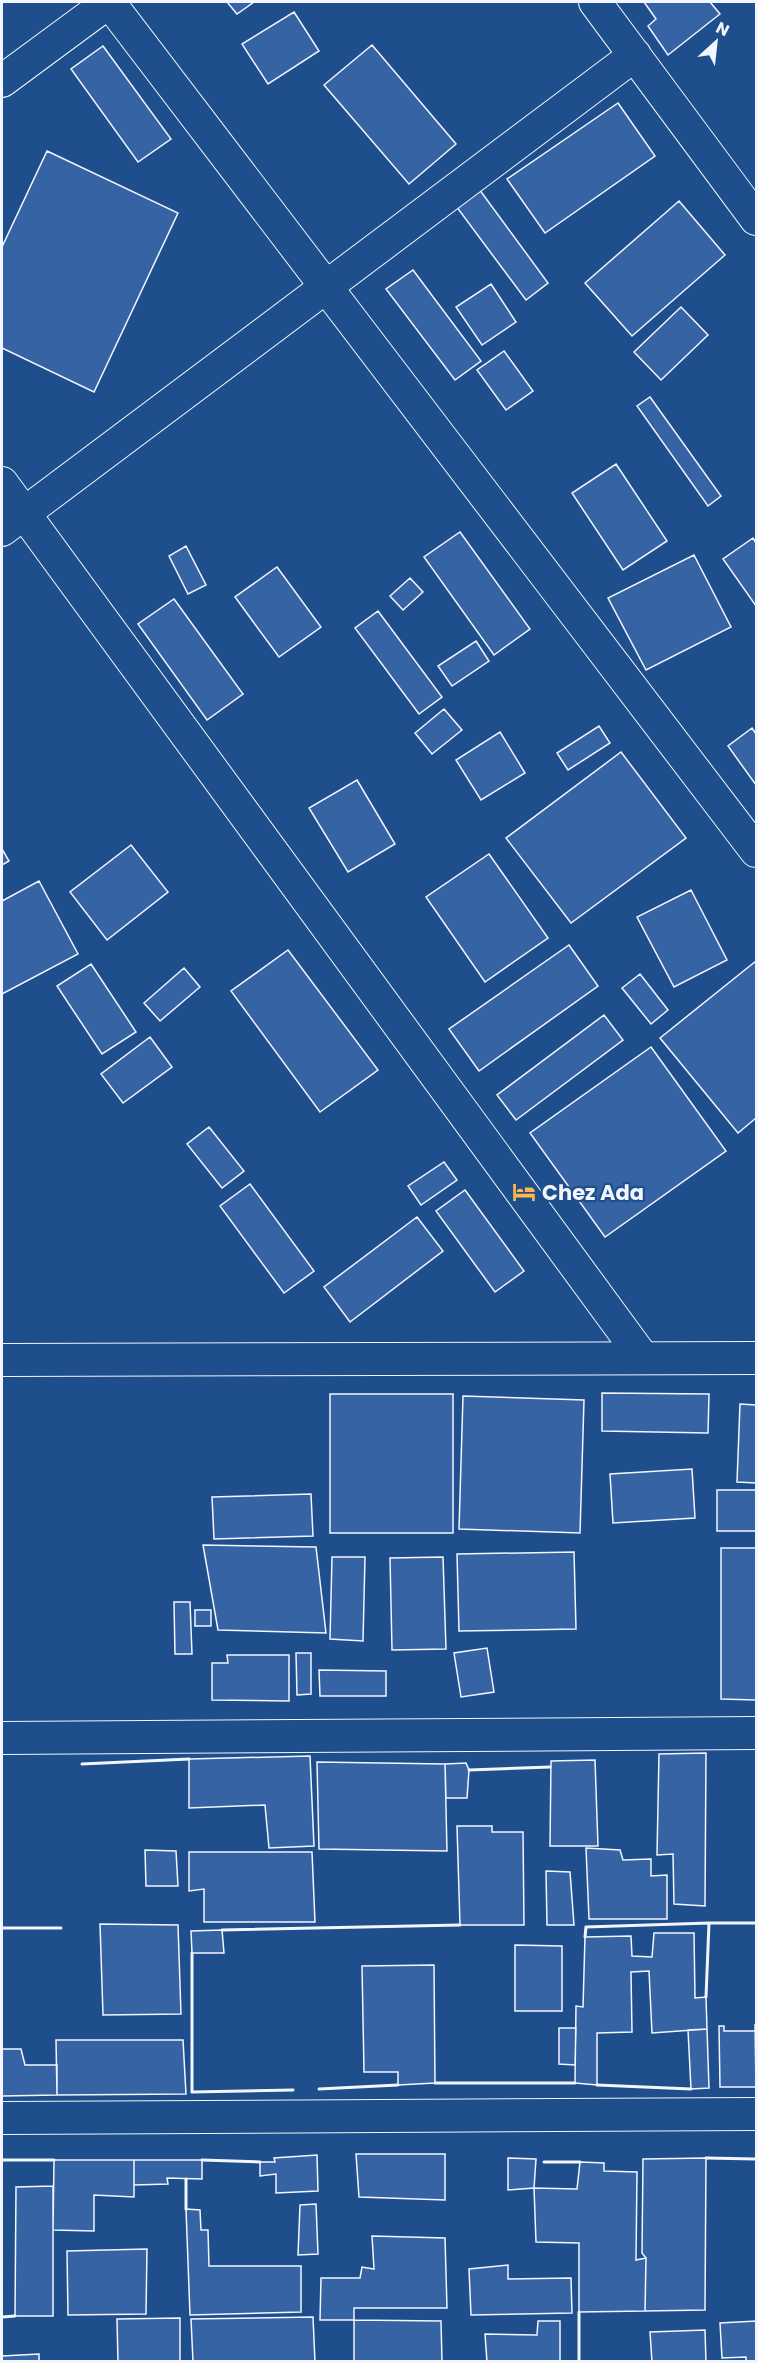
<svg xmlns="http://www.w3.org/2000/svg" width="758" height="2363" font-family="Poppins,sans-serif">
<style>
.building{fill:#3563a3;stroke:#f2f6ff;stroke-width:1.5}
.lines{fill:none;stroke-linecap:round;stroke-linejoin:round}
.minor-casing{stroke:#f2f6ff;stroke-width:34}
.minor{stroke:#1f4e8c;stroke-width:32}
.wall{stroke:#f2f6ff;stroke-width:3}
.labels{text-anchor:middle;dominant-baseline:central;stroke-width:4.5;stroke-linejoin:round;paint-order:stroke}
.poi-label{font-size:21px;font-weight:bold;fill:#f2f6ff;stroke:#1f4e8c;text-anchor:start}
</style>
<rect width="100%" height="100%" fill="#1f4e8c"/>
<path class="building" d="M 227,2 L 254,2 L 237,14 Z
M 644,2 L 710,2 L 720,14 L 668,55 L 648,26 L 656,19 Z
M 294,12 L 319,51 L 268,84 L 242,44 Z
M 372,45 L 456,144 L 409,184 L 324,85 Z
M 103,46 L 171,139 L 138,162 L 71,69 Z
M 618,103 L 655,156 L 545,233 L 507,179 Z
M 47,151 L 178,213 L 94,392 L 2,348 L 2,247 Z
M 479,189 L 548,283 L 526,300 L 456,206 Z
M 679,201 L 725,255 L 632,336 L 585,283 Z
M 413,270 L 481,361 L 455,380 L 386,289 Z
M 491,284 L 516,322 L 482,345 L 456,307 Z
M 681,307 L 708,335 L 661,380 L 634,352 Z
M 504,351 L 533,391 L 506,410 L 477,370 Z
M 650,397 L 721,496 L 708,506 L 637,406 Z
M 616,464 L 667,541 L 623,570 L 572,493 Z
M 460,532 L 530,629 L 494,655 L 424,557 Z
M 753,538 L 756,543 L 756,606 L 723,559 Z
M 186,546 L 206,585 L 188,594 L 169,556 Z
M 694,555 L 731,627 L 646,670 L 608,598 Z
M 277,567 L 321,627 L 279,657 L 235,597 Z
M 410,578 L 423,592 L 403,610 L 390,596 Z
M 174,599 L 243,694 L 207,720 L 138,624 Z
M 378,611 L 442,697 L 419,714 L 355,628 Z
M 476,641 L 489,661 L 452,686 L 438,666 Z
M 444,709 L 462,730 L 432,754 L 415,733 Z
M 599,726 L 610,743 L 568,770 L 557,753 Z
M 752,728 L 756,734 L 756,785 L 728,746 Z
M 500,732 L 525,773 L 481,800 L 456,760 Z
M 621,752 L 686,838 L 571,923 L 506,838 Z
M 357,780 L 395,844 L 348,872 L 309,808 Z
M 131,845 L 168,892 L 107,940 L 70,892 Z
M 2,849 L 9,861 L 2,865 Z
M 489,854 L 548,938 L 485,982 L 426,897 Z
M 39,881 L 78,954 L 2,994 L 2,901 Z
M 691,890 L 727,960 L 674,987 L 637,917 Z
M 569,945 L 598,986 L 479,1071 L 449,1029 Z
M 288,950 L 378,1070 L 320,1112 L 231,991 Z
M 756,961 L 756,1118 L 738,1133 L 660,1038 Z
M 91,964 L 136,1032 L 102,1054 L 57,986 Z
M 184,968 L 200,987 L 160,1021 L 144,1003 Z
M 640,974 L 668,1010 L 651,1024 L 622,988 Z
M 604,1015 L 623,1040 L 516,1120 L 497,1095 Z
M 150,1037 L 172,1067 L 123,1103 L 101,1074 Z
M 651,1047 L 726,1151 L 605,1237 L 530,1133 Z
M 209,1127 L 244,1171 L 222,1188 L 187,1144 Z
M 444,1162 L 457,1180 L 421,1205 L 408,1186 Z
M 250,1184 L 314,1271 L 284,1293 L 220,1206 Z
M 465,1190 L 524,1271 L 495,1292 L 436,1211 Z
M 417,1217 L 443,1251 L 350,1322 L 324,1287 Z
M 602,1393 L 709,1394 L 708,1433 L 602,1431 Z
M 330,1394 L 453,1394 L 453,1533 L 330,1533 Z
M 463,1396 L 584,1400 L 580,1533 L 459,1529 Z
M 740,1404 L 756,1405 L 756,1483 L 737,1482 Z
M 692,1469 L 695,1518 L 613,1523 L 610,1474 Z
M 717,1490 L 756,1490 L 756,1531 L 717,1531 Z
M 311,1494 L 313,1536 L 214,1539 L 212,1497 Z
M 203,1545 L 316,1547 L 326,1633 L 218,1630 Z
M 721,1548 L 756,1548 L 756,1700 L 721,1699 Z
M 574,1552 L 576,1629 L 459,1631 L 457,1554 Z
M 332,1557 L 365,1557 L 363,1641 L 330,1639 Z
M 443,1557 L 446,1649 L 392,1650 L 390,1558 Z
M 174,1602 L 190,1602 L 192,1654 L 175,1654 Z
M 195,1610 L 211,1610 L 211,1626 L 195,1626 Z
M 487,1648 L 494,1692 L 461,1697 L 454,1653 Z
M 296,1653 L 311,1653 L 311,1694 L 297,1695 Z
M 227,1655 L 289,1655 L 289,1701 L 212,1700 L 212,1663 L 228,1663 Z
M 319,1670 L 386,1671 L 386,1696 L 320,1696 Z
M 706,1753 L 705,1906 L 674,1904 L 673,1854 L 657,1855 L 659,1754 Z
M 310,1756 L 314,1846 L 269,1848 L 265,1805 L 189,1808 L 189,1759 Z
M 595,1760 L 598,1846 L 550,1846 L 551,1761 Z
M 317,1762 L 445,1764 L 447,1851 L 319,1849 Z
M 466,1763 L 469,1770 L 467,1798 L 446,1798 L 445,1764 Z
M 457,1826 L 492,1826 L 492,1832 L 523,1832 L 524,1925 L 460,1925 Z
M 586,1848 L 620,1850 L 623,1860 L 651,1859 L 651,1876 L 667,1875 L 667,1919 L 589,1919 Z
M 145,1850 L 176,1851 L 178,1886 L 146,1886 Z
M 189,1852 L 312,1852 L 315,1922 L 204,1922 L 204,1889 L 189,1891 Z
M 546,1871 L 570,1872 L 574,1925 L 547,1925 Z
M 100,1924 L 178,1925 L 181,2014 L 103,2015 Z
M 222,1930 L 224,1953 L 192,1953 L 191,1931 Z
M 654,1933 L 694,1933 L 695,1998 L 706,1997 L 707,2029 L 652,2033 L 649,1971 L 631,1972 L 632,2032 L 597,2033 L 597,2085 L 575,2083 L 576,2006 L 583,2007 L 585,1937 L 631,1936 L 632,1956 L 652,1957 Z
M 515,1945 L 562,1946 L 562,2011 L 515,2011 Z
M 434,1965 L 435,2083 L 398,2085 L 398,2072 L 364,2072 L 362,1966 Z
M 755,2024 L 756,2087 L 720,2087 L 719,2026 L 724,2026 L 724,2031 L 755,2031 Z
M 559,2028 L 576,2028 L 575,2065 L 559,2064 Z
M 707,2029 L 709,2088 L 691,2089 L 688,2030 Z
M 56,2040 L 183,2040 L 186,2094 L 57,2095 Z
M 2,2049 L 21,2049 L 25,2065 L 57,2065 L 57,2095 L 2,2096 Z
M 356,2154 L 445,2154 L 445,2200 L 359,2197 Z
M 317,2155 L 318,2191 L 276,2193 L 276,2174 L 260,2176 L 260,2162 L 275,2162 L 274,2158 Z
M 508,2158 L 536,2159 L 534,2188 L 508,2190 Z
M 706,2158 L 705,2310 L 645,2311 L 646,2258 L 642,2253 L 643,2159 Z
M 54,2160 L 134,2160 L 134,2197 L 94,2195 L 94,2231 L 53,2230 Z
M 134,2160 L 202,2160 L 202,2179 L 167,2178 L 168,2184 L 134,2185 Z
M 580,2162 L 604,2163 L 604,2171 L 637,2172 L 636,2260 L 646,2258 L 645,2311 L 579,2312 L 579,2243 L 536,2242 L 534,2188 L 577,2189 Z
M 53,2186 L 53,2316 L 15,2316 L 16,2187 Z
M 316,2204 L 318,2254 L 298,2255 L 300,2205 Z
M 186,2209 L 200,2210 L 201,2230 L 208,2230 L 209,2266 L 301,2266 L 301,2312 L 190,2315 Z
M 372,2236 L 445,2238 L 447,2308 L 354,2308 L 354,2320 L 320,2320 L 321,2278 L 360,2278 L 362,2267 L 374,2269 Z
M 147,2249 L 146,2314 L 68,2315 L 67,2251 Z
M 508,2265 L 508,2279 L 571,2278 L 572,2313 L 471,2315 L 469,2269 Z
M 313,2317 L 315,2362 L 193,2362 L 191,2319 Z
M 180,2318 L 180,2362 L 118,2362 L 117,2319 Z
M 354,2320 L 441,2321 L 442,2362 L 354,2362 Z
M 538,2321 L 560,2321 L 560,2362 L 487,2362 L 485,2334 L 537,2335 Z
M 756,2321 L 756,2362 L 746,2362 L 746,2357 L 722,2358 L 720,2323 Z
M 705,2330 L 706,2362 L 652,2362 L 650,2332 Z
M 39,2354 L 39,2362 L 2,2362 L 2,2356 Z"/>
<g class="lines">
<g class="minor-casing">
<path id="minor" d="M 109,2 L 756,851
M 595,2 L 756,219
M 2,81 L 109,2
M 2,483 L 643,1358
M 2,530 L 635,55
M 2,1360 L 756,1358
M 2,1738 L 756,1733
M 2,2118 L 756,2114"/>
</g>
<use href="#minor" class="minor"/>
<path class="wall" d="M 82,1764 L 189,1759
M 469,1770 L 550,1767
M 709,1923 L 756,1923
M 2,1928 L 61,1928
M 222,1930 L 460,1925
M 585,1937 L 586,1927 L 709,1923 L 706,1997
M 192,1953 L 192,2092 L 293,2090
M 435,2083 L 575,2083
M 597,2085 L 691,2089
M 319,2089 L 398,2085
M 706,2158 L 756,2159
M 2,2160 L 54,2160
M 202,2160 L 260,2162
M 544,2162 L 580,2162
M 186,2179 L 186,2209
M 579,2312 L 579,2362
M 2,2317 L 15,2316"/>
</g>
<defs>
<g id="hotel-bare" transform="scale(1.8)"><path d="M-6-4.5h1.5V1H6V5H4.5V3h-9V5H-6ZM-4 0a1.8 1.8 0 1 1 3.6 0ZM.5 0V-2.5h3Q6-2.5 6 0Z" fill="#ffb74d" stroke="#1f4e8c" stroke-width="2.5" paint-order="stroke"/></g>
</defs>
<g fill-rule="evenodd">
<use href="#hotel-bare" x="524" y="1192"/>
</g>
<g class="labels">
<g class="poi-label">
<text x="542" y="1192">Chez Ada</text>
</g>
</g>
<rect width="758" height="2363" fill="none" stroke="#f2f6ff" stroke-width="6"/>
<g transform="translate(716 42) rotate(27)" stroke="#1f4e8c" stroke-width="4.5" paint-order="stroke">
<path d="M0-4.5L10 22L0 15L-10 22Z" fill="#f2f6ff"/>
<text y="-9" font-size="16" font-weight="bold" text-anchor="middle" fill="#f2f6ff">N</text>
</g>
</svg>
